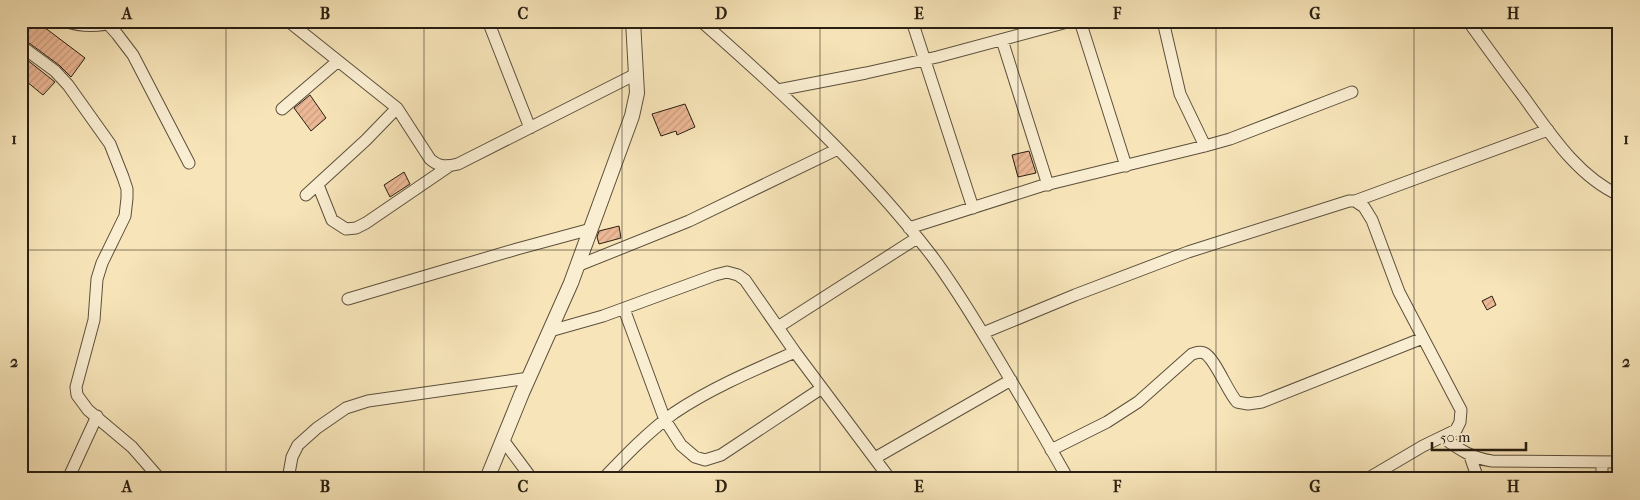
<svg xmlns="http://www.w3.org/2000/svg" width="1640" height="500" font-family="'IM FELL French Canon',serif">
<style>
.building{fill:url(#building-hatch);stroke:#291f12}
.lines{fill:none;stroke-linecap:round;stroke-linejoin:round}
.minor-casing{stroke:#5c503c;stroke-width:13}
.tertiary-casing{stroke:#5c503c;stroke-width:16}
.minor{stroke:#faeed2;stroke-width:11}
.tertiary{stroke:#faeed2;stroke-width:14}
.grid{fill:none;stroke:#291f12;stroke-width:1;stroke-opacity:0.55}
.neatline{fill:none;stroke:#291f12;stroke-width:2}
.grid-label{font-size:16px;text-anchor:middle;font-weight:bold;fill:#291f12}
</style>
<defs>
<pattern id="building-hatch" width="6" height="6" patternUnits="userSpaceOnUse" patternTransform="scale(1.25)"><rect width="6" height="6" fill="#ecb795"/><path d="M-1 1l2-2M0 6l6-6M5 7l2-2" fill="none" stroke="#ca9d7f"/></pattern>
</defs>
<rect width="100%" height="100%" fill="#f7e5b9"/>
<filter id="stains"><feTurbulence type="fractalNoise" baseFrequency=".004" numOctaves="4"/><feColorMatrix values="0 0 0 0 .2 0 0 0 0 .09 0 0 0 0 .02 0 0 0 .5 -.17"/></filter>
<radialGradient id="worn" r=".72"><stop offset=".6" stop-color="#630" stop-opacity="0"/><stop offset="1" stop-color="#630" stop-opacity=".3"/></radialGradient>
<path class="building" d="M 21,21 L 36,21 L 85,58 L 71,77 L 59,65 L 25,40 L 21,39 Z
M 21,55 L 55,82 L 43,95 L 21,77 Z
M 310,95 L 326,118 L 311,131 L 294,108 Z
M 685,104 L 695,127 L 677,135 L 676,131 L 661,136 L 652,114 Z
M 1029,151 L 1036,173 L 1018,177 L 1012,155 Z
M 404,172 L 410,184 L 390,197 L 384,185 Z
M 619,226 L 621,238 L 599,244 L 597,237 L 599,231 Z
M 1492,296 L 1496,305 L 1487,310 L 1482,301 Z"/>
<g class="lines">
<g class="minor-casing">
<path id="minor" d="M 64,21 C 82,27 100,27 118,21
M 288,21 L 397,108 L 430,159 C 439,167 446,167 458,164 L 636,74
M 488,21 L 530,128
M 701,21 C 783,93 865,169 932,256 C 952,283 970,312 988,342 C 1015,387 1042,433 1068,479
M 912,21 L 973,208
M 1080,21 L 1126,166
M 1163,21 L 1180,94 L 1205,146
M 1468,21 C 1486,46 1504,71 1523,96 C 1549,132 1577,176 1619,195
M 108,24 L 117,34 L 133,55 L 189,163
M 1002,40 L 1048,185
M 21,46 L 55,71 L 68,85 L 110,144 L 123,177 L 127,189 L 127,198 L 125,216 L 102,263 L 97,279 L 94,320 L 76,387 L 77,395 L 88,410 L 132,447 L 160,479
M 778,90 L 866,73 L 937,57 L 1071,21
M 282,109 L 338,61
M 318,185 L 332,220 L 346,229 L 356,228 L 366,223 L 448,167
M 306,195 L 366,140 L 397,108
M 1355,201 L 1548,130
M 909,228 L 1041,186 L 1205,146 L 1230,139 L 1352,92
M 577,266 L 689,221 L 838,149
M 348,299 L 517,249 L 591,229
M 624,309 L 665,420 L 681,445 L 695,457 L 705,460 L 721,455 L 822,388
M 778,327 L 917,238
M 550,331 L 603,316 L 715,275 L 727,272 L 738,275 L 745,280 L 795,352 L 890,479
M 983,333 L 1075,295 L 1188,252 L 1349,201 L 1355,201 L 1364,207 L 1372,220 L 1399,292 L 1461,410 L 1460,422 L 1456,430 L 1423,446 L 1367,479
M 1442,437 C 1459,449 1471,458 1492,461 L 1619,462
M 503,440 L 532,479
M 1051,450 L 1107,422 L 1138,402 L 1192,354 C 1196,353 1199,351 1204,353 C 1215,358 1227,391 1237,402 L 1248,404 L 1262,402 L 1423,338
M 1470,456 L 1478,479
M 875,458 L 1011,380
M 68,479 L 97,416
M 288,479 L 292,457 L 298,445 L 317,428 L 346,408 L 368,401 L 529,378
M 603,479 C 625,456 648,432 674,413 C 711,388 754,370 795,352
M 1602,479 L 1602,462"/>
</g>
<g class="tertiary-casing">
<path id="tertiary" d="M 487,479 L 522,393 L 571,283 L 632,116 L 637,93 L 633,21"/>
</g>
<use href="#minor" class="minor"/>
<use href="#tertiary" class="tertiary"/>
</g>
<path class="grid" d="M 226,21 L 226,479M 424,21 L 424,479M 622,21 L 622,479M 820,21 L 820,479M 1018,21 L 1018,479M 1216,21 L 1216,479M 1414,21 L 1414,479M 21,250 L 1619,250"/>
<rect width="1640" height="500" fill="none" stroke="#f7e5b9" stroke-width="55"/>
<path d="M1432 442v8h94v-8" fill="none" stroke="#291f12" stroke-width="2.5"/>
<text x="1440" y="442" font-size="15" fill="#291f12" stroke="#faeed2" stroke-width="4" paint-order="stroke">50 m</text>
<rect x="28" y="28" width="1584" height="444" class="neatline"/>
<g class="grid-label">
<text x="127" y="19">A</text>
<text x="325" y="19">B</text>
<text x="523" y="19">C</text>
<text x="721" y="19">D</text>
<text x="919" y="19">E</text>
<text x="1117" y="19">F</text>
<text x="1315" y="19">G</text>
<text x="1513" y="19">H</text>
<text x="14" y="144">1</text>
<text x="1626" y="144">1</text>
<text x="14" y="367">2</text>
<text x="1626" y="367">2</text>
<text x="127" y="492">A</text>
<text x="325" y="492">B</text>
<text x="523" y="492">C</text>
<text x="721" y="492">D</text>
<text x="919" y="492">E</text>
<text x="1117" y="492">F</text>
<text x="1315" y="492">G</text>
<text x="1513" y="492">H</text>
</g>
<rect width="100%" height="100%" filter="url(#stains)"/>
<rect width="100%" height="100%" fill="url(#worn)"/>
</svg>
